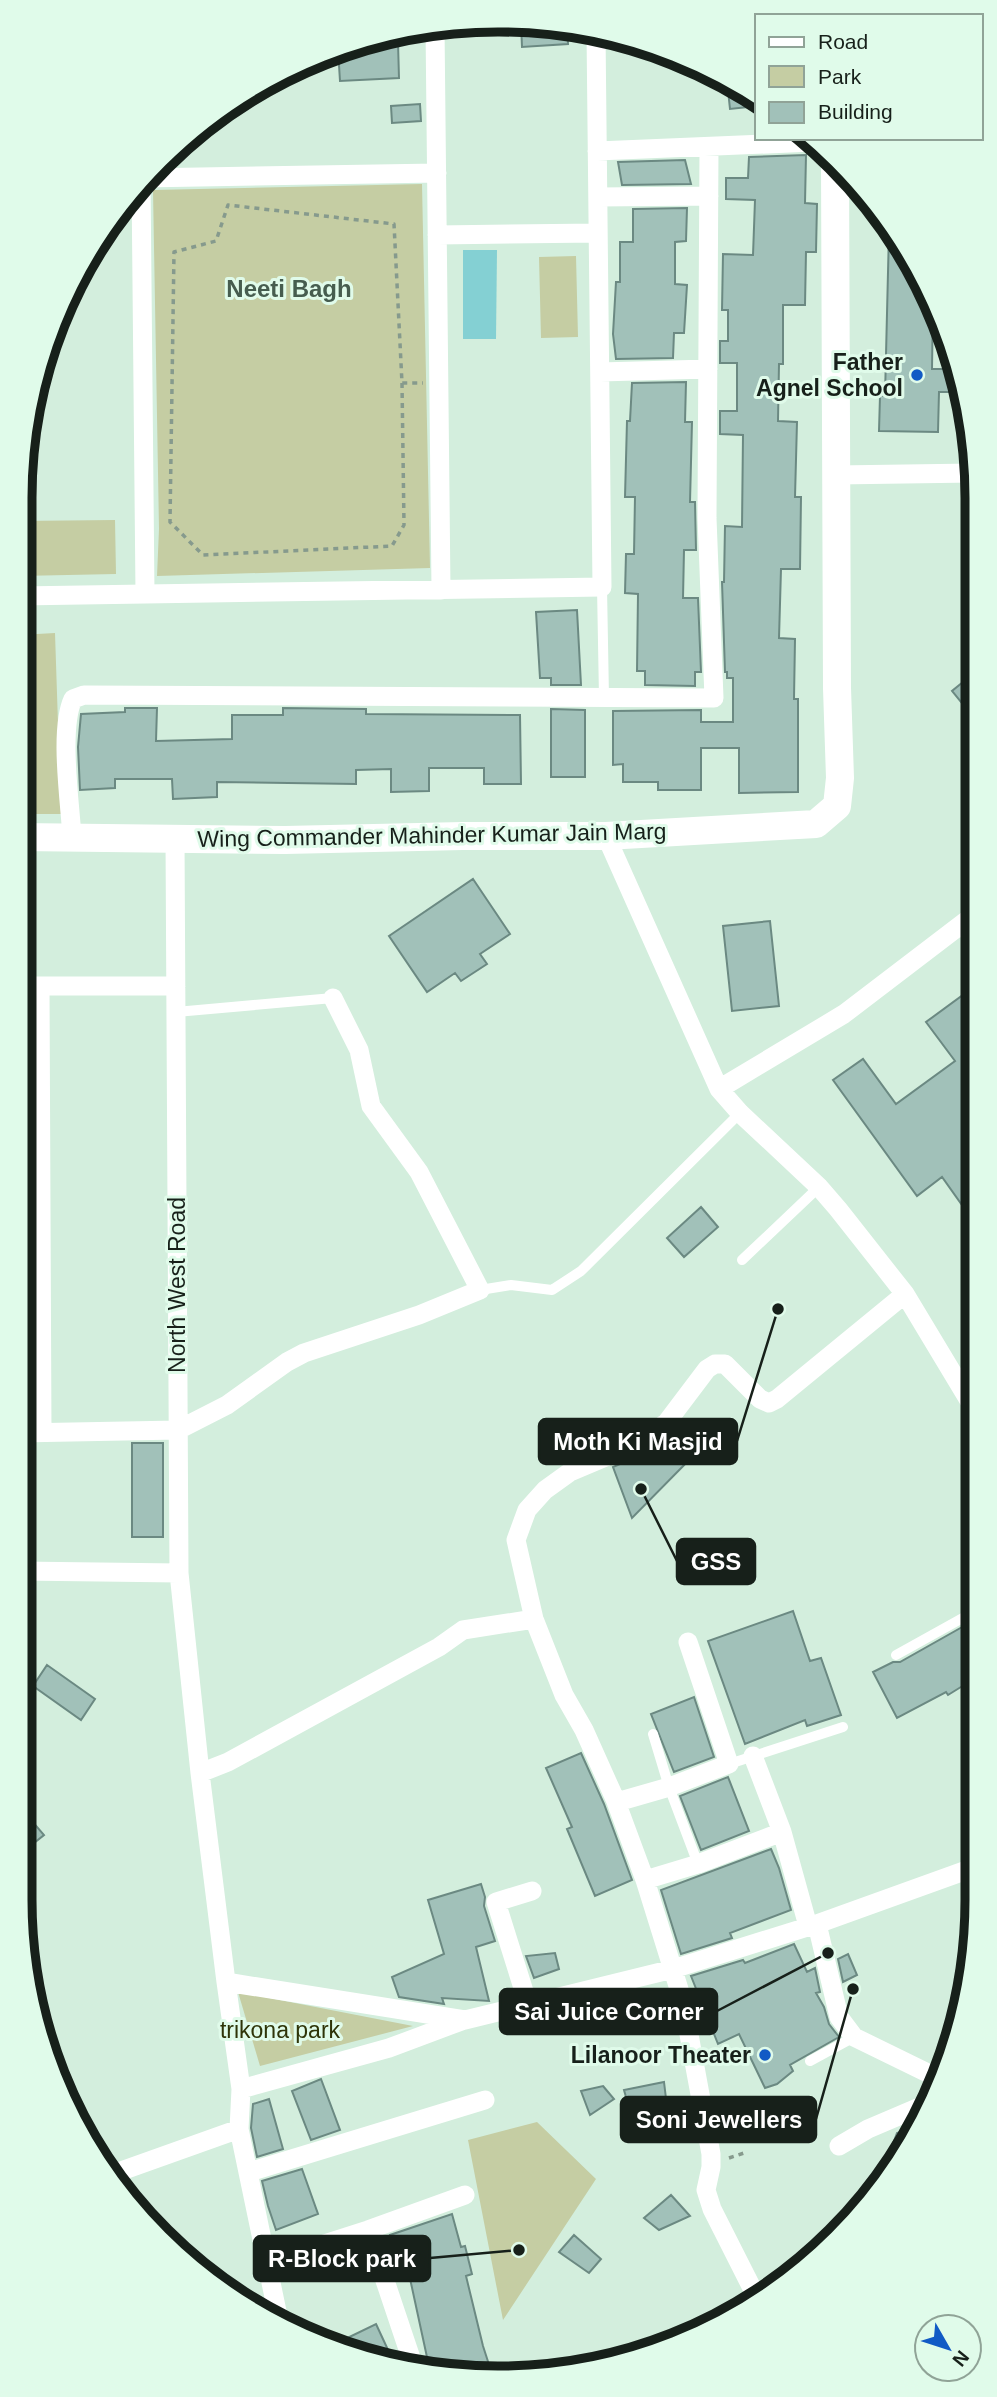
<svg xmlns="http://www.w3.org/2000/svg" width="997" height="2397" font-family="Helvetica,sans-serif">
<style>
.green{fill:#c5cda3}
.water{fill:#84d0d3}
.building{fill:#a1c1b9;stroke:#6b8982;stroke-width:2}
.lines{fill:none;stroke-linecap:round;stroke-linejoin:round}
.path{stroke:#869a8d;stroke-width:3.5;stroke-dasharray:5 5;stroke-linecap:butt}
.lane{stroke:#fff;stroke-width:10}
.street{stroke:#fff;stroke-width:19}
.secondary{stroke:#fff;stroke-width:28}
.poi-dot{fill:#115ac5;stroke:#e0fbea;stroke-width:2.5}
.labels{text-anchor:middle;dominant-baseline:central;stroke-width:6;stroke-linejoin:round;paint-order:stroke}
.poi-label{font-size:23px;font-weight:bold;fill:#17201a;stroke:#e0fbea;text-anchor:end}
.street-label{font-size:23px;fill:#17201a;stroke:#e0fbea}
.park-label{font-size:23px;fill:#2e3408;stroke:#e0fbea}
.neighbourhood-label{font-size:24px;font-weight:bold;fill:#465d4f;stroke:#e0fbea}
.rim{fill:none;stroke:#17201a;stroke-width:9}
.leader{fill:none;stroke:#17201a;stroke-width:2.5}
.callout-dot{fill:#17201a;stroke:#e0fbea;stroke-width:2.5}
.callout{fill:#17201a;stroke:#17201a;stroke-width:2.5}
.callout-label{font-size:24px;text-anchor:middle;font-weight:bold;fill:#fff}
</style>
<rect width="100%" height="100%" fill="#d3eedd"/>
<path class="green" d="M 422,184 L 430,568 L 157,576 L 159,529 L 153,190 Z
M 576,256 L 578,337 L 541,338 L 539,257 Z
M 115,520 L 116,574 L 19,576 L 19,521 Z
M 55,633 L 61,814 L 19,814 L 19,635 Z
M 238,1992 L 413,2026 L 260,2066 Z
M 537,2122 L 596,2179 L 503,2320 L 468,2140 Z"/>
<path class="water" d="M 463,250 L 497,250 L 496,339 L 463,339 Z"/>
<path class="building" d="M 521,22 L 567,25 L 568,44 L 522,47 Z
M 398,42 L 399,78 L 340,81 L 338,49 L 351,44 Z
M 727,81 L 757,96 L 757,106 L 730,109 Z
M 420,104 L 421,121 L 392,123 L 391,106 Z
M 806,155 L 805,203 L 817,204 L 816,252 L 806,252 L 805,305 L 783,305 L 783,364 L 779,364 L 778,421 L 797,422 L 795,497 L 801,497 L 800,569 L 781,569 L 779,638 L 795,639 L 794,699 L 798,699 L 798,792 L 739,793 L 739,748 L 701,748 L 701,790 L 658,790 L 658,782 L 623,782 L 623,764 L 613,765 L 613,711 L 701,710 L 701,722 L 733,722 L 733,678 L 727,678 L 727,672 L 725,672 L 722,582 L 724,582 L 725,526 L 742,527 L 743,435 L 720,434 L 720,411 L 737,411 L 737,363 L 720,363 L 720,341 L 728,341 L 728,310 L 722,310 L 723,254 L 753,255 L 755,200 L 726,199 L 726,178 L 748,178 L 749,157 Z
M 685,160 L 691,184 L 622,185 L 618,162 Z
M 687,208 L 686,241 L 675,242 L 675,284 L 687,285 L 684,333 L 674,333 L 673,358 L 616,359 L 613,334 L 616,282 L 620,282 L 620,242 L 633,242 L 633,209 Z
M 889,231 L 933,302 L 932,369 L 956,369 L 962,392 L 939,392 L 938,432 L 879,431 L 880,396 L 885,396 Z
M 686,382 L 685,422 L 692,422 L 690,502 L 695,502 L 696,550 L 684,550 L 683,598 L 698,598 L 701,672 L 695,672 L 695,686 L 645,685 L 645,671 L 637,671 L 638,594 L 625,593 L 626,554 L 634,554 L 635,497 L 625,497 L 627,421 L 630,421 L 632,383 Z
M 577,610 L 581,685 L 551,685 L 551,678 L 540,678 L 536,612 Z
M 974,673 L 974,718 L 952,691 Z
M 125,708 L 157,708 L 156,741 L 232,739 L 232,715 L 283,715 L 283,708 L 366,709 L 366,714 L 520,715 L 521,784 L 484,784 L 484,768 L 429,768 L 429,791 L 391,792 L 391,769 L 356,770 L 356,784 L 217,782 L 217,797 L 173,799 L 172,779 L 115,779 L 115,788 L 80,790 L 78,747 L 81,714 L 125,712 Z
M 551,709 L 585,710 L 585,777 L 551,777 Z
M 473,879 L 510,934 L 480,954 L 487,964 L 461,981 L 455,973 L 427,992 L 389,936 Z
M 770,921 L 779,1006 L 732,1011 L 723,926 Z
M 967,992 L 975,1003 L 976,1195 L 962,1205 L 942,1177 L 917,1196 L 833,1080 L 863,1059 L 896,1104 L 955,1061 L 926,1022 Z
M 701,1207 L 718,1227 L 684,1257 L 667,1238 Z
M 670,1435 L 694,1455 L 632,1518 L 613,1467 L 646,1453 Z
M 132,1443 L 163,1443 L 163,1537 L 132,1537 Z
M 793,1611 L 810,1661 L 821,1658 L 841,1715 L 807,1726 L 805,1720 L 745,1744 L 708,1641 Z
M 964,1626 L 977,1647 L 977,1677 L 948,1695 L 946,1692 L 897,1718 L 873,1672 L 893,1662 L 900,1662 Z
M 47,1665 L 95,1699 L 81,1720 L 33,1686 Z
M 694,1697 L 714,1757 L 674,1772 L 651,1714 Z
M 581,1753 L 604,1804 L 632,1880 L 595,1896 L 567,1829 L 572,1827 L 546,1768 Z
M 728,1777 L 749,1831 L 701,1850 L 680,1796 Z
M 19,1806 L 44,1835 L 19,1855 Z
M 771,1849 L 779,1868 L 791,1910 L 730,1933 L 732,1938 L 681,1954 L 661,1890 Z
M 481,1884 L 485,1897 L 484,1906 L 495,1941 L 476,1947 L 489,2001 L 442,1998 L 444,2004 L 399,1997 L 392,1977 L 444,1954 L 428,1900 Z
M 794,1944 L 807,1972 L 815,1968 L 820,1992 L 816,1993 L 824,2007 L 829,2024 L 839,2037 L 790,2065 L 793,2071 L 777,2084 L 765,2088 L 739,2034 L 718,2044 L 691,1976 L 743,1960 L 745,1963 Z
M 555,1953 L 559,1969 L 534,1978 L 526,1956 Z
M 848,1954 L 857,1975 L 843,1982 L 838,1959 Z
M 321,2079 L 340,2130 L 311,2140 L 292,2091 Z
M 664,2082 L 671,2140 L 632,2118 L 624,2090 Z
M 603,2086 L 614,2099 L 590,2115 L 581,2091 Z
M 269,2099 L 283,2149 L 257,2157 L 251,2128 L 253,2104 Z
M 919,2126 L 914,2138 L 887,2176 L 882,2173 L 897,2133 Z
M 302,2169 L 318,2214 L 276,2230 L 268,2206 L 262,2181 Z
M 671,2195 L 690,2216 L 659,2230 L 644,2218 Z
M 452,2214 L 461,2247 L 465,2246 L 472,2274 L 466,2276 L 483,2346 L 493,2377 L 430,2371 L 406,2260 L 398,2262 L 390,2235 Z
M 574,2235 L 601,2259 L 589,2273 L 559,2252 Z
M 376,2324 L 395,2365 L 337,2343 Z"/>
<g class="lines">
<path class="path" d="M 402,383 L 404,525 L 392,546 L 203,555 L 170,522 L 174,252 L 216,241 L 228,205 L 394,224 L 402,383 L 423,383
M 729,2158 L 744,2153"/>
<path class="lane" d="M 602,587 L 604,698
M 959,926 L 975,950
M 176,1012 L 333,998
M 742,1260 L 819,1187
M 480,1290 L 511,1285 L 552,1290 L 581,1271 L 740,1113
M 896,1655 L 977,1610
M 653,1734 L 669,1787 L 698,1864
M 729,1764 L 843,1727
M 810,2061 L 854,2037"/>
<path class="street" d="M 435,26 L 441,590
M 597,151 L 813,142
M 143,178 L 437,173
M 141,180 L 145,594
M 598,197 L 709,196
M 437,235 L 598,233
M 600,372 L 708,369
M 836,475 L 974,473
M 19,596 L 602,587 L 596,32
M 606,836 L 719,1089 L 740,1113 L 819,1187 L 838,1209 L 905,1294 L 976,1412
M 72,837 C 70,802 59,729 73,699 L 84,695 L 714,698 L 707,518 L 709,147
M 175,838 L 179,1573 L 200,1773 L 226,1982 L 465,2020 L 673,1969 L 817,1924 L 978,1866
M 19,986 L 176,986
M 40,986 L 42,1433
M 719,1089 L 844,1014 L 975,914
M 19,1433 L 178,1430 L 227,1405 L 287,1362 L 304,1353 L 419,1315 L 480,1290 L 419,1172 L 371,1106 L 359,1050 L 333,998
M 19,1571 L 179,1573
M 753,1756 L 782,1832 L 808,1926
M 200,1773 L 228,1762 L 439,1647 L 463,1630 L 534,1619
M 617,1802 L 669,1787 L 729,1764 L 688,1642
M 645,1880 L 698,1864 L 782,1832
M 817,1924 L 839,2017 L 854,2037 L 940,2079
M 226,1982 L 241,2089 L 239,2129 L 279,2321
M 528,2004 L 496,1902 L 532,1891
M 241,2089 L 389,2048 L 464,2020
M 839,2146 L 868,2129 L 929,2103
M 249,2172 L 485,2100
M 110,2175 L 239,2129
M 368,2230 L 415,2370
M 268,2262 L 368,2230 L 465,2195
M 757,2298 L 712,2209 L 706,2190 L 711,2167 L 711,2154 L 683,2002 L 645,1880 L 615,1799 L 584,1730 L 564,1695 L 534,1619 L 516,1540 L 527,1510 L 545,1490 L 570,1472 L 641,1442 L 667,1422 L 707,1369 L 715,1364 L 725,1364 L 760,1399 L 769,1403 L 777,1399 L 905,1294"/>
<path class="secondary" d="M 19,837 L 285,840 L 463,836 L 606,836 L 816,824 L 837,806 L 840,778 L 837,688 L 835,162"/>
</g>
<g class="poi-dot">
<circle cx="917" cy="375" r="7"/>
<circle cx="765" cy="2055" r="7"/>
</g>
<g class="labels">
<g class="poi-label">
<text x="903" y="362">Father<tspan x="903" dy="26">Agnel School</tspan></text>
<text x="751" y="2055">Lilanoor Theater</text>
</g>
<g class="street-label">
<text transform="translate(432 835) rotate(-1)">Wing Commander Mahinder Kumar Jain Marg</text>
<text transform="translate(177 1285) rotate(-90)">North West Road</text>
</g>
<g class="park-label">
<text x="280" y="2030">trikona park</text>
</g>
<g class="neighbourhood-label">
<text x="289" y="288">Neeti Bagh</text>
</g>
</g>
<path d="M0 0H997V2397H0ZM498 32H499A466 466 0 0 1 965 498V1900A466 466 0 0 1 499 2366H498A466 466 0 0 1 32 1900V498A466 466 0 0 1 498 32Z" fill="#e0fbea" fill-rule="evenodd"/>
<path class="rim" d="M498 32H499A466 466 0 0 1 965 498V1900A466 466 0 0 1 499 2366H498A466 466 0 0 1 32 1900V498A466 466 0 0 1 498 32Z"/>
<path class="leader" d="M778 1309L737 1441M641 1489L677 1561M828 1953L717 2011M853 1989L816 2119M519 2250L430 2258"/>
<g class="callout-dot">
<circle cx="778" cy="1309" r="7"/>
<circle cx="641" cy="1489" r="7"/>
<circle cx="828" cy="1953" r="7"/>
<circle cx="853" cy="1989" r="7"/>
<circle cx="519" cy="2250" r="7"/>
</g>
<g class="callout">
<rect x="539" y="1419" width="198" height="45" rx="7"/>
<rect x="677" y="1539" width="78" height="45" rx="7"/>
<rect x="500" y="1989" width="217" height="45" rx="7"/>
<rect x="621" y="2097" width="195" height="45" rx="7"/>
<rect x="254" y="2236" width="176" height="45" rx="7"/>
</g>
<g class="callout-label">
<text x="638" y="1450">Moth Ki Masjid</text>
<text x="716" y="1570">GSS</text>
<text x="609" y="2020">Sai Juice Corner</text>
<text x="719" y="2128">Soni Jewellers</text>
<text x="342" y="2267">R-Block park</text>
</g>
<rect x="755" y="14" width="228" height="126" fill="#e0fbea" stroke="#90a397" stroke-width="2"/>
<rect x="769" y="37" width="35" height="10" fill="#ffffff" stroke="#90a397" stroke-width="2"/>
<text x="818" y="49" font-size="21" fill="#17201a">Road</text>
<rect x="769" y="66" width="35" height="21" fill="#c5cda3" stroke="#90a397" stroke-width="2"/>
<text x="818" y="84" font-size="21" fill="#17201a">Park</text>
<rect x="769" y="102" width="35" height="21" fill="#a1c1b9" stroke="#90a397" stroke-width="2"/>
<text x="818" y="119" font-size="21" fill="#17201a">Building</text>
<g transform="translate(948 2348) rotate(129)"><circle r="33" fill="#e0fbea" stroke="#90a397" stroke-width="2"/>
<path d="M0-5L12 26L0 18L-12 26Z" fill="#115ac5"/>
<text y="-10" font-size="19" font-weight="bold" text-anchor="middle" fill="#17201a">N</text>
</g>
</svg>
